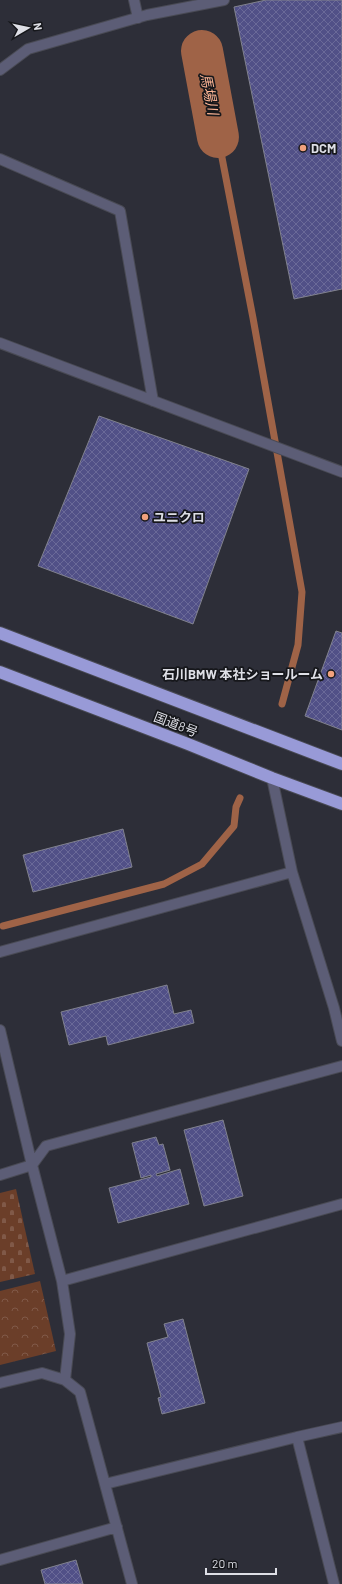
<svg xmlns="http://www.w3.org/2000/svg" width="342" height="1584" font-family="Barlow,'Noto Sans JP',sans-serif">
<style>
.forest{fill:url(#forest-crowns)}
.cemetery{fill:url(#cemetery-stones)}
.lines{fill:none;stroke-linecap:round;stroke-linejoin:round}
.stream{stroke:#9f6347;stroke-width:7}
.river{stroke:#9f6347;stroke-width:42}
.building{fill:url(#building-cross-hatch);stroke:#81828e}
.minor-casing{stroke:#494a54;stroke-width:12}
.highway-casing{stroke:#494a54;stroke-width:14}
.minor{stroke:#5c5d76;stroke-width:10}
.highway{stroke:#989ad7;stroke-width:12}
.poi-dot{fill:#f1a17d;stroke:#16171b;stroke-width:1.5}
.labels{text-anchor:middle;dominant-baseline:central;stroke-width:3.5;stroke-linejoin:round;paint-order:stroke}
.poi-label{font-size:13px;font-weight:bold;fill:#dedfe6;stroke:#16171b;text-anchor:start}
.street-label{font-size:13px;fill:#dedfe6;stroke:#16171b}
.water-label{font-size:14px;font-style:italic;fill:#ffb797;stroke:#16171b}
</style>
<defs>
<pattern id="forest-crowns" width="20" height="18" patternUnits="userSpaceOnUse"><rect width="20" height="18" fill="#6b3e29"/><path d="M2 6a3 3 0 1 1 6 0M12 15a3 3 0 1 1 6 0" fill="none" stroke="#805948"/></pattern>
<pattern id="cemetery-stones" width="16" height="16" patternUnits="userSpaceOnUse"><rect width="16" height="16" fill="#6b3e29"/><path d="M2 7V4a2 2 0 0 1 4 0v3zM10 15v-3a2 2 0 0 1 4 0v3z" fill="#805948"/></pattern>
<pattern id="building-cross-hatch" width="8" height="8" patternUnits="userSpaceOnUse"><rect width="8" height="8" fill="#515087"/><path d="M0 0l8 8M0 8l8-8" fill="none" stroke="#6a6998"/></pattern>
</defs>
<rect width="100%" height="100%" fill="#2d2e38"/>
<path class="forest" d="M 40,1281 L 56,1351 L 0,1365 L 0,1291 Z"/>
<path class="cemetery" d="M 16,1189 L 35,1274 L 0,1282 L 0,1193 Z"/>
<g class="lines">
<path class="stream" d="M 218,137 L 253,318 L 302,592 L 298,645 L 282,704
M 3,926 L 164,884 L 202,864 L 234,826 L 236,807 L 240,798"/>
<path class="river" d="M 202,51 L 218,137"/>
</g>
<path class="building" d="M 266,0 L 342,0 L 342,289 L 294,299 L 234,7 Z
M 99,416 L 249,469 L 193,624 L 38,566 Z
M 336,631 L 342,633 L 342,730 L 305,716 Z
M 123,829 L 132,867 L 33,892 L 23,855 Z
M 167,985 L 174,1014 L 191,1010 L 194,1023 L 108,1045 L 106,1036 L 69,1045 L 61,1012 Z
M 223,1120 L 243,1196 L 204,1206 L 184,1130 Z
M 156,1137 L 159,1145 L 163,1144 L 170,1170 L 156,1174 L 157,1176 L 180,1169 L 189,1204 L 118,1223 L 109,1188 L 151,1177 L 151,1175 L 141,1178 L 132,1143 Z
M 183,1319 L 205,1403 L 162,1414 L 158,1398 L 161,1397 L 147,1343 L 168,1337 L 164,1324 Z
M 76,1560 L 83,1584 L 45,1584 L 41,1570 Z"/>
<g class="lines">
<g class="minor-casing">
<path id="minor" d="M 134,0 L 138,18
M 0,70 L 28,49 L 147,15 L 224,0
M 0,159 L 120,211 L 153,401
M 0,343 L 342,472
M 292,872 L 334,1008 L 342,1041
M 0,952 L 292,872 L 272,778
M 0,1030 L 32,1165 L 62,1281 L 70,1334 L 65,1380
M 0,1175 L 32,1165 L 46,1146 L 342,1066
M 62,1281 L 342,1204
M 0,1383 L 42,1373 L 65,1380 L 80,1392 L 132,1584
M 297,1437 L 342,1427
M 105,1484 L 297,1437 L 334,1584
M 0,1560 L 117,1527"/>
</g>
<g class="highway-casing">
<path id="highway" d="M 0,633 L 342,764
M 0,672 L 188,744 L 272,778 L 342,804"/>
</g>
<use href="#minor" class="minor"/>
<use href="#highway" class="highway"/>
</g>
<g class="poi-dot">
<circle cx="303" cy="148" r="4"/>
<circle cx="145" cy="517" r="4"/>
<circle cx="331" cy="674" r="4"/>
</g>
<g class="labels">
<g class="poi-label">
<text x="311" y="148">DCM</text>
<text x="153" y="517">ユニクロ</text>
<text x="323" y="674" text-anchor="end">石川BMW 本社ショールーム</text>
</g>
<g class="street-label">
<text transform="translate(176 724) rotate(21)">国道8号</text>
</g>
<g class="water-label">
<text transform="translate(210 94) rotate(79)">馬場川</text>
</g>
</g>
<g transform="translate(28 28) rotate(81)" stroke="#16171b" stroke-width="3" paint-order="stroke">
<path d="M0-3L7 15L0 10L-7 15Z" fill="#dedfe6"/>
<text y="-6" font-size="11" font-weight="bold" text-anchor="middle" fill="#dedfe6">N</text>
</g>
<path d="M206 1568v6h70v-6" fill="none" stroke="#dedfe6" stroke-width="2"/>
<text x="212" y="1568" font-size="12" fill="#dedfe6" stroke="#16171b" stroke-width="3" paint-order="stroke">20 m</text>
</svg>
